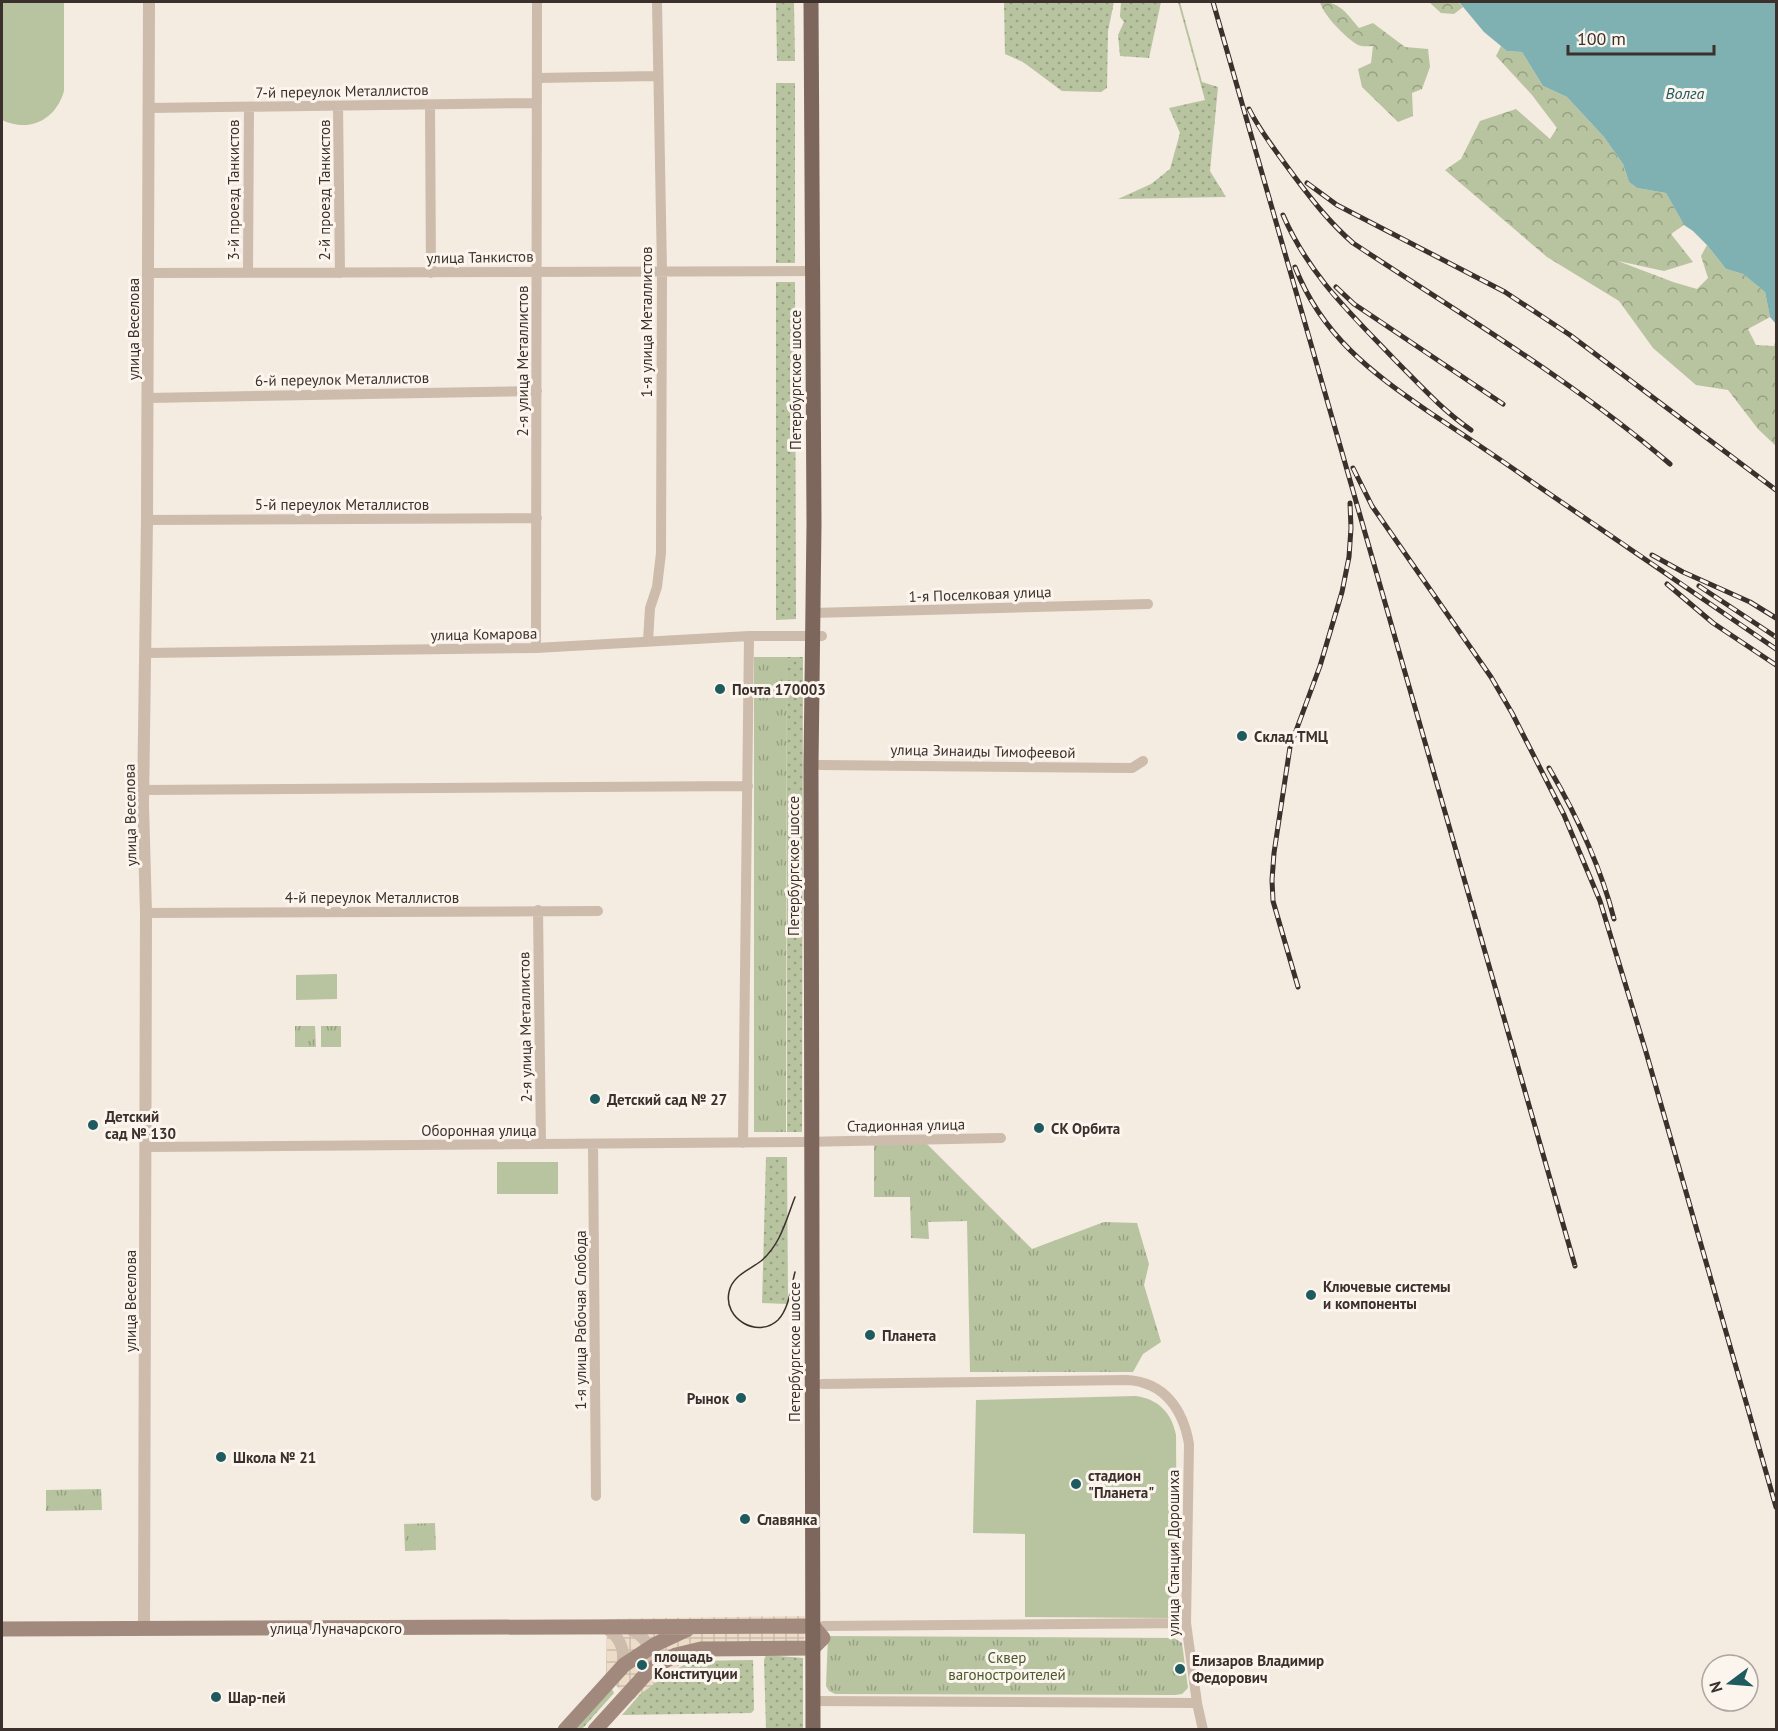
<svg xmlns="http://www.w3.org/2000/svg" width="1778" height="1731" font-family="'PT Sans',sans-serif">
<style>
.grass{fill:url(#grass-dots)}
.forest{fill:url(#forest-crowns)}
.park{fill:url(#park-tufts)}
.garden{fill:#b8c4a0}
.plaza{fill:url(#plaza-grid)}
.water{fill:#7fb0b2}
.lines{fill:none;stroke-linecap:round;stroke-linejoin:round}
.minor{stroke:#cdbbac;stroke-width:10}
.tertiary{stroke:#cdbbac;stroke-width:12}
.secondary{stroke:#a18a7d;stroke-width:15}
.primary{stroke:#7d675c;stroke-width:15}
.tram{stroke:#3b302b;stroke-width:1.5}
.rail-casing{stroke:#3b302b;stroke-width:5}
.rail{stroke:#fbf5ee;stroke-width:3;stroke-dasharray:9;stroke-linecap:butt}
.poi-dot{fill:#1f5a5e;stroke:#fbf5ee;stroke-width:2}
.labels{text-anchor:middle;dominant-baseline:central;stroke-width:6;stroke-linejoin:round;paint-order:stroke}
.street-label{font-size:15px;fill:#3b302b;stroke:#fbf5ee}
.poi-label{font-size:15px;font-weight:bold;fill:#3b302b;stroke:#fbf5ee;text-anchor:start}
.park-label{font-size:15px;fill:#4a5a2e;stroke:#fbf5ee}
.water-label{font-size:16px;font-style:italic;fill:#1f5a5e;stroke:#fbf5ee}
</style>
<defs>
<pattern id="grass-dots" width="8" height="8" patternUnits="userSpaceOnUse" patternTransform="scale(1.5)"><rect width="8" height="8" fill="#b8c4a0"/><path d="M2 2h.1M6 6h.1" fill="none" stroke="#97a083" stroke-width="1.8" stroke-linecap="round"/></pattern>
<pattern id="forest-crowns" width="20" height="18" patternUnits="userSpaceOnUse" patternTransform="scale(1.5)"><rect width="20" height="18" fill="#b8c4a0"/><path d="M2 6a3 3 0 1 1 6 0M12 15a3 3 0 1 1 6 0" fill="none" stroke="#97a083"/></pattern>
<pattern id="park-tufts" width="24" height="20" patternUnits="userSpaceOnUse" patternTransform="scale(1.5)"><rect width="24" height="20" fill="#b8c4a0"/><path d="M3 7l-1-3M5 7V3M7 7l1-3M15 17l-1-3M17 17v-4M19 17l1-3" fill="none" stroke="#97a083"/></pattern>
<pattern id="plaza-grid" width="8" height="8" patternUnits="userSpaceOnUse" patternTransform="scale(1.5)"><rect width="8" height="8" fill="#ecdcc8"/><path d="M0 4h8M4 0v8" fill="none" stroke="#cbbdac"/></pattern>
</defs>
<rect width="100%" height="100%" fill="#f4ebe1"/>
<path class="grass" d="M 776,2 L 794,2 L 795,61 L 777,61 Z
M 1004,2 L 1114,2 L 1108,31 L 1107,88 L 1101,92 L 1062,91 L 1023,62 L 1005,54 Z
M 1121,2 L 1161,2 L 1149,58 L 1120,56 L 1118,35 L 1124,22 L 1120,17 Z
M 1178,2 L 1180,2 L 1202,82 L 1218,87 L 1210,171 L 1226,197 L 1118,199 L 1151,184 L 1170,169 L 1180,133 L 1169,108 L 1205,100 Z
M 776,83 L 795,83 L 795,263 L 776,263 Z
M 776,282 L 795,282 L 796,619 L 776,620 Z
M 787,657 L 803,657 L 802,1132 L 787,1132 Z
M 766,1157 L 787,1157 L 788,1304 L 762,1303 Z
M 766,1655 L 803,1658 L 803,1729 L 766,1729 L 764,1660 Z
M 753,1660 L 754,1710 L 751,1713 L 622,1715 L 651,1682 L 692,1661 Z
M 611,1687 L 614,1693 L 582,1729 L 570,1730 Z"/>
<path class="forest" d="M 1320,2 C 1340,1 1347,14 1359,28 L 1373,23 L 1405,47 L 1428,49 L 1430,67 L 1422,89 L 1412,93 L 1413,116 L 1398,122 L 1362,87 L 1358,69 L 1371,63 L 1373,46 C 1368,46 1362,47 1358,45 C 1346,38 1323,15 1320,2 Z
M 1429,2 L 1458,2 L 1463,7 L 1454,14 L 1441,13 Z
M 1501,46 L 1507,51 L 1522,52 L 1543,86 L 1567,97 L 1604,137 L 1623,164 L 1629,182 L 1637,188 L 1666,193 L 1684,225 L 1671,234 L 1693,262 L 1664,271 L 1618,261 L 1673,282 L 1697,289 L 1708,278 L 1701,256 L 1707,245 L 1726,269 L 1743,274 L 1765,292 L 1770,317 L 1748,329 L 1756,345 L 1774,346 L 1776,338 L 1776,446 L 1758,429 L 1728,390 L 1696,385 L 1653,348 L 1619,301 L 1547,257 L 1445,170 L 1461,159 L 1480,121 L 1516,109 L 1550,139 L 1557,128 L 1532,95 L 1496,56 Z"/>
<path class="park" d="M 754,657 L 787,657 L 786,1132 L 754,1132 Z
M 295,1026 L 315,1026 L 316,1047 L 295,1047 Z
M 321,1026 L 341,1026 L 341,1047 L 321,1047 Z
M 925,1142 L 1032,1249 L 1104,1222 L 1137,1223 L 1149,1264 L 1144,1285 L 1161,1342 L 1143,1354 L 1133,1372 L 970,1372 L 967,1221 L 928,1222 L 929,1239 L 911,1238 L 910,1197 L 874,1197 L 874,1145 Z
M 101,1489 L 102,1510 L 46,1511 L 46,1490 Z
M 435,1523 L 436,1550 L 405,1551 L 404,1524 Z
M 828,1636 L 1174,1638 L 1182,1643 L 1188,1688 L 1182,1694 L 1175,1695 L 835,1694 L 829,1691 L 826,1686 Z"/>
<path class="garden" d="M 2,2 L 64,2 L 64,91 C 56,120 29,133 2,120 Z
M 337,974 L 337,999 L 296,1000 L 296,975 Z
M 497,1162 L 558,1162 L 558,1194 L 497,1194 Z
M 1136,1396 C 1158,1399 1172,1413 1176,1435 L 1177,1618 L 1025,1617 L 1025,1534 L 973,1533 L 976,1400 Z"/>
<path class="plaza" d="M 805,1616 L 804,1655 L 692,1656 L 631,1701 L 606,1675 L 607,1619 Z"/>
<path class="water" d="M 1459,2 L 1776,2 L 1776,324 L 1770,317 L 1765,292 L 1743,274 L 1726,269 L 1707,245 L 1693,231 L 1684,225 L 1666,193 L 1637,188 L 1629,182 L 1623,164 L 1604,137 L 1567,97 L 1543,86 L 1522,52 L 1507,51 L 1484,32 Z"/>
<g class="lines">
<path class="minor" d="M 537,78 L 657,76
M 430,105 L 431,273
M 338,106 L 340,273
M 148,108 L 537,103
M 148,273 L 813,271
M 248,273 L 249,107
M 148,398 L 537,391
M 147,520 L 537,518
M 813,613 L 1148,604
M 648,641 L 650,608 L 657,587 L 661,553 L 662,271 L 657,2
M 536,648 L 537,2
M 146,653 L 536,648 L 749,636 L 822,636
M 820,765 L 1132,768 L 1143,761
M 143,790 L 748,786
M 538,910 L 541,1144
M 146,913 L 598,911
M 743,1143 L 749,636
M 593,1144 L 596,1496
M 146,1147 L 801,1142 L 1001,1138
M 822,1384 L 1127,1380 C 1164,1382 1183,1409 1189,1444 L 1186,1623 L 1197,1703 L 1203,1730
M 823,1626 L 1186,1623
M 813,1701 L 1197,1703"/>
<path class="tertiary" d="M 602,1626 C 619,1634 626,1649 622,1667
M 626,1627 C 644,1634 654,1649 654,1668
M 144,1629 L 146,913 L 143,805 L 147,520 L 149,2"/>
<path class="secondary" d="M 2,1629 L 813,1626 L 823,1638 L 813,1648 L 701,1649 L 676,1655 L 657,1665 L 646,1674 L 595,1730
M 565,1730 L 624,1665 L 656,1644 L 688,1629"/>
<path class="primary" d="M 811,2 L 814,524 L 811,765 L 813,1730"/>
<path class="tram" d="M 795,1197 C 786,1220 781,1244 761,1261 C 749,1270 732,1276 729,1292 C 723,1319 758,1339 778,1320 C 789,1309 791,1287 795,1272"/>
<g class="rail-casing">
<path id="rail" d="M 1213,2 L 1575,1266
M 1249,109 C 1261,133 1278,154 1294,176 C 1312,200 1330,223 1353,243 C 1460,314 1572,380 1670,464
M 1307,183 L 1337,205 L 1505,292 L 1570,335 L 1776,490
M 1283,215 C 1309,275 1350,313 1394,359 C 1419,384 1442,410 1471,430
M 1295,267 C 1322,336 1371,372 1429,412 C 1465,436 1500,459 1535,484 C 1616,539 1696,594 1776,649
M 1336,287 L 1354,304 L 1503,404
M 1353,468 L 1372,506 L 1491,677 L 1512,713 L 1564,815 L 1600,901 L 1646,1052 L 1776,1507
M 1652,555 L 1683,572 L 1750,602 L 1776,618
M 1667,584 L 1713,623 L 1776,665
M 1699,586 L 1776,637
M 1549,768 C 1577,816 1600,864 1614,919
M 1298,987 L 1273,901 L 1272,880 L 1274,853 L 1290,747 L 1320,666 L 1342,592 L 1349,557 L 1351,528 L 1350,503"/>
</g>
<use href="#rail" class="rail"/>
</g>
<g class="poi-dot">
<circle cx="720" cy="689" r="6"/>
<circle cx="1242" cy="736" r="6"/>
<circle cx="595" cy="1099" r="6"/>
<circle cx="93" cy="1125" r="6"/>
<circle cx="1039" cy="1128" r="6"/>
<circle cx="1311" cy="1295" r="6"/>
<circle cx="870" cy="1335" r="6"/>
<circle cx="741" cy="1398" r="6"/>
<circle cx="221" cy="1457" r="6"/>
<circle cx="1076" cy="1484" r="6"/>
<circle cx="745" cy="1519" r="6"/>
<circle cx="642" cy="1665" r="6"/>
<circle cx="1180" cy="1669" r="6"/>
<circle cx="216" cy="1697" r="6"/>
</g>
<g class="labels">
<g class="street-label">
<text transform="translate(342 91) rotate(-1)">7-й переулок Металлистов</text>
<text transform="translate(233 190) rotate(-90)">3-й проезд Танкистов</text>
<text transform="translate(324 190) rotate(-90)">2-й проезд Танкистов</text>
<text transform="translate(480 257) rotate(-1)">улица Танкистов</text>
<text transform="translate(646 322) rotate(-90)">1-я улица Металлистов</text>
<text transform="translate(133 329) rotate(-90)">улица Веселова</text>
<text transform="translate(522 361) rotate(-90)">2-я улица Металлистов</text>
<text transform="translate(342 379) rotate(-1)">6-й переулок Металлистов</text>
<text transform="translate(795 380) rotate(-90)">Петербургское шоссе</text>
<text x="342" y="504">5-й переулок Металлистов</text>
<text transform="translate(980 594) rotate(-2)">1-я Поселковая улица</text>
<text transform="translate(484 634) rotate(-1)">улица Комарова</text>
<text transform="translate(983 751) rotate(1)">улица Зинаиды Тимофеевой</text>
<text transform="translate(130 815) rotate(-91)">улица Веселова</text>
<text transform="translate(793 866) rotate(-90)">Петербургское шоссе</text>
<text x="372" y="897">4-й переулок Металлистов</text>
<text transform="translate(525 1027) rotate(-91)">2-я улица Металлистов</text>
<text transform="translate(906 1125) rotate(-1)">Стадионная улица</text>
<text x="479" y="1130">Оборонная улица</text>
<text transform="translate(130 1301) rotate(-90)">улица Веселова</text>
<text transform="translate(580 1320) rotate(-90)">1-я улица Рабочая Слобода</text>
<text transform="translate(794 1352) rotate(-90)">Петербургское шоссе</text>
<text transform="translate(1173 1553) rotate(-90)">улица Станция Дорошиха</text>
<text x="336" y="1628">улица Луначарского</text>
</g>
<g class="poi-label">
<text x="732" y="689">Почта 170003</text>
<text x="1254" y="736">Склад ТМЦ</text>
<text x="607" y="1099">Детский сад № 27</text>
<text x="105" y="1116">Детский<tspan x="105" dy="17">сад № 130</tspan></text>
<text x="1051" y="1128">СК Орбита</text>
<text x="1323" y="1286">Ключевые системы<tspan x="1323" dy="17">и компоненты</tspan></text>
<text x="882" y="1335">Планета</text>
<text x="729" y="1398" text-anchor="end">Рынок</text>
<text x="233" y="1457">Школа № 21</text>
<text x="1088" y="1475">стадион<tspan x="1088" dy="17">"Планета"</tspan></text>
<text x="757" y="1519">Славянка</text>
<text x="654" y="1656">площадь<tspan x="654" dy="17">Конституции</tspan></text>
<text x="1192" y="1660">Елизаров Владимир<tspan x="1192" dy="17">Федорович</tspan></text>
<text x="228" y="1697">Шар-пей</text>
</g>
<g class="park-label">
<text x="1007" y="1657">Сквер<tspan x="1007" dy="17">вагоностроителей</tspan></text>
</g>
<g class="water-label">
<text x="1685" y="93">Волга</text>
</g>
</g>
<rect width="1778" height="1731" fill="none" stroke="#3b302b" stroke-width="6"/>
<g transform="translate(1730 1683) rotate(254)"><circle r="28" fill="#fbf5ee" stroke="#aea6a0" stroke-width="1.5"/>
<path d="M0-4.5L10 22L0 15L-10 22Z" fill="#1f5a5e"/>
<text y="-9" font-size="16" font-weight="bold" text-anchor="middle" fill="#3b302b">N</text>
</g>
<path d="M1568 45v9h146v-9" fill="none" stroke="#3b302b" stroke-width="3"/>
<text x="1577" y="45" font-size="18" fill="#3b302b" stroke="#fbf5ee" stroke-width="4.5" paint-order="stroke">100 m</text>
</svg>
